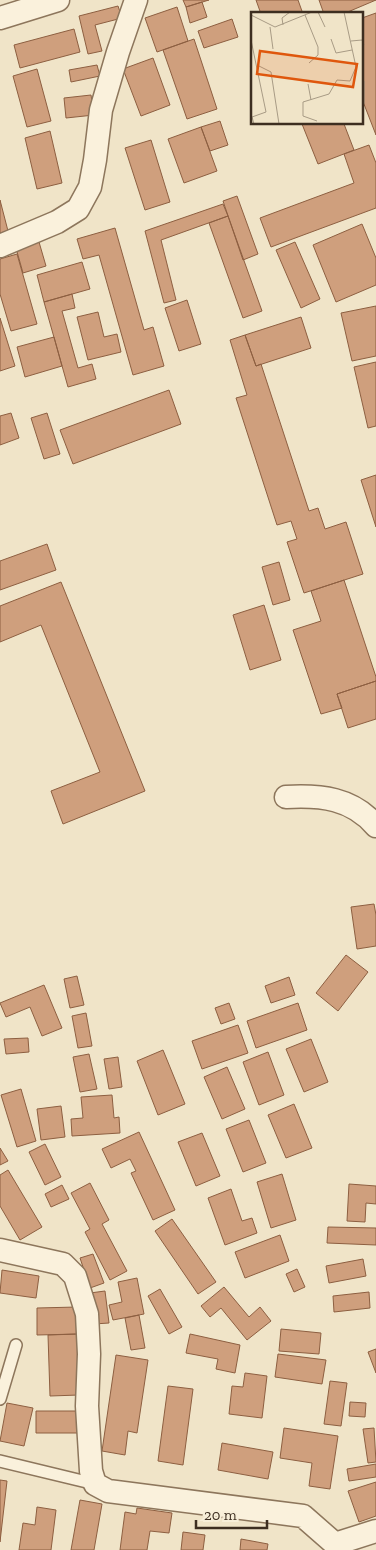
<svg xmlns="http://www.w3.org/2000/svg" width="376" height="1550" font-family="'Zilla Slab',serif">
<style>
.building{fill:#cf9f7d;stroke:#8d5f41}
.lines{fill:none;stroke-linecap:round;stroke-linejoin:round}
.service-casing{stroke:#8d765c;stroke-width:14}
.minor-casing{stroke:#8d765c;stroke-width:25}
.service{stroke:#faf1dc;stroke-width:11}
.minor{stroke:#faf1dc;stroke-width:22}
.inset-road{fill:none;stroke:#a89b85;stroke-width:1}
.view{fill:#df570d;fill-opacity:0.15;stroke:#df570d;stroke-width:2.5}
.inset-edge{fill:none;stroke:#3d2e20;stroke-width:2.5}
</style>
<rect width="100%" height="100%" fill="#f0e4c8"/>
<path class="building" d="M 183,0 L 209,0 L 186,7 Z
M 256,0 L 298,0 L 303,14 L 261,14 Z
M 319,0 L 376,0 L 343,14 L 324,14 Z
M 202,2 L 207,17 L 190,23 L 186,7 Z
M 118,6 L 122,18 L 95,25 L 102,51 L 88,54 L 79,16 Z
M 177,7 L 188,41 L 157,52 L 145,18 Z
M 376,13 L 376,135 L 362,99 L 362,18 Z
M 232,19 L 238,37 L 204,48 L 198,31 Z
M 74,29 L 80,52 L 20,68 L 14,45 Z
M 194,39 L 217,109 L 187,119 L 163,50 Z
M 153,58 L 170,105 L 141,116 L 123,69 Z
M 97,65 L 100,76 L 71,82 L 69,70 Z
M 37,69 L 51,121 L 27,127 L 13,76 Z
M 91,95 L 94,115 L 66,118 L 64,98 Z
M 220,121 L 228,145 L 210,151 L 201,127 Z
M 302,124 L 344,124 L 354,150 L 318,164 Z
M 201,127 L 217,171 L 184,183 L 168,139 Z
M 50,131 L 62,183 L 37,189 L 25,138 Z
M 151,140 L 170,202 L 145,210 L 125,148 Z
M 369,145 L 376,163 L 376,208 L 271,247 L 260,218 L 354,183 L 344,154 Z
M 237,196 L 258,254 L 243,260 L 223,201 Z
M 0,200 L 8,231 L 0,233 Z
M 223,204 L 228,216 L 161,240 L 176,300 L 164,303 L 145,231 Z
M 228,216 L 262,311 L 243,318 L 209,223 Z
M 362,224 L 376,258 L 376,285 L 336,302 L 313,245 Z
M 115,228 L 144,330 L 153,327 L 164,366 L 133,375 L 99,255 L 83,259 L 77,239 Z
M 39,242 L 46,266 L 23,273 L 16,248 Z
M 295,242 L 320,299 L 301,308 L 276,250 Z
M 17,254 L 37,324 L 11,331 L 0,294 L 0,259 Z
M 82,262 L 90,289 L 44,302 L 37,275 Z
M 72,294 L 75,308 L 62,311 L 78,368 L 92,364 L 96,379 L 68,387 L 44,302 Z
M 187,300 L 201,344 L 179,351 L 165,308 Z
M 376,306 L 376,356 L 352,361 L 341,313 Z
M 98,312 L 104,337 L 117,334 L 121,352 L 88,360 L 77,317 Z
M 301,317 L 311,348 L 256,366 L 245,335 Z
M 0,318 L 15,366 L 0,371 Z
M 245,335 L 256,366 L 261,364 L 309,511 L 318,508 L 325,529 L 346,522 L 363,574 L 304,593 L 287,542 L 297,539 L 291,521 L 277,525 L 236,398 L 247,395 L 230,340 Z
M 54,337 L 62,366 L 25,377 L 17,347 Z
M 376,362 L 376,426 L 368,428 L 354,367 Z
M 169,390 L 181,424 L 73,464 L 60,430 Z
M 11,413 L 19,438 L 0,445 L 0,416 Z
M 47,413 L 60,454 L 44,459 L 31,418 Z
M 376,475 L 376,527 L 361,480 Z
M 47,544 L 56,570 L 0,590 L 0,561 Z
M 279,562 L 290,600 L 273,605 L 262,567 Z
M 344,580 L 376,677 L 376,681 L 337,694 L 342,708 L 321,714 L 293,630 L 321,621 L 311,591 Z
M 61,582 L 145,791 L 63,824 L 51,791 L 100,772 L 41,625 L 0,642 L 0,606 Z
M 264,605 L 281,660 L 250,670 L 233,615 Z
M 376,681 L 376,719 L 348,728 L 337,694 Z
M 374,904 L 376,915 L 376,946 L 357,949 L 351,907 Z
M 346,955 L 368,972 L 338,1011 L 316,993 Z
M 77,976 L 84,1005 L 70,1008 L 64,979 Z
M 289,977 L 295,995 L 271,1003 L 265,986 Z
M 44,985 L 62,1028 L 42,1036 L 30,1007 L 6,1017 L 0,1003 Z
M 229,1003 L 235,1019 L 221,1024 L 215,1008 Z
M 298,1003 L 307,1030 L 256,1048 L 247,1021 Z
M 86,1013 L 92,1046 L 78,1048 L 72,1016 Z
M 238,1025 L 248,1053 L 202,1069 L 192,1041 Z
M 28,1038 L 29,1052 L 6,1054 L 4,1039 Z
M 311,1039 L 328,1082 L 304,1092 L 286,1049 Z
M 163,1050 L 185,1104 L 158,1115 L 137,1061 Z
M 268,1052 L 284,1095 L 259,1105 L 243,1062 Z
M 89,1054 L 97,1089 L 80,1092 L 73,1057 Z
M 118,1057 L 122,1087 L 109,1089 L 104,1059 Z
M 227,1067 L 245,1109 L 222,1119 L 204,1077 Z
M 21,1089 L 36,1141 L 17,1147 L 1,1095 Z
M 112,1095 L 114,1118 L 119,1117 L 120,1133 L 72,1136 L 71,1119 L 83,1118 L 81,1097 Z
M 294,1104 L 312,1148 L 286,1158 L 268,1115 Z
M 61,1106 L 65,1137 L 41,1140 L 37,1109 Z
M 249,1120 L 266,1163 L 243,1172 L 226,1129 Z
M 139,1132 L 175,1210 L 153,1220 L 131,1173 L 136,1171 L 130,1159 L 111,1168 L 102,1149 Z
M 202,1133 L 220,1176 L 196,1186 L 178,1142 Z
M 45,1144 L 61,1177 L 45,1185 L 29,1152 Z
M 0,1148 L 8,1161 L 0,1165 Z
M 8,1170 L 42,1227 L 20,1240 L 0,1206 L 0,1175 Z
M 282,1174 L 296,1220 L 271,1228 L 257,1182 Z
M 90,1183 L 109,1220 L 102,1224 L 127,1271 L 110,1280 L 85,1232 L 90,1229 L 71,1193 Z
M 349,1184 L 376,1186 L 376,1204 L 366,1203 L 365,1222 L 347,1221 Z
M 62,1185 L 69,1199 L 51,1207 L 45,1194 Z
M 231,1189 L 242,1221 L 252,1218 L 257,1233 L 225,1245 L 208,1198 Z
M 172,1219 L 216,1282 L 198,1294 L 155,1231 Z
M 328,1227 L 376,1228 L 376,1245 L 327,1243 Z
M 280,1235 L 289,1261 L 245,1278 L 235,1252 Z
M 93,1254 L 104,1283 L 90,1288 L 80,1258 Z
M 363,1259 L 366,1276 L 329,1283 L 326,1266 Z
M 297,1269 L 305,1287 L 294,1292 L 286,1274 Z
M 2,1270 L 39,1276 L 36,1298 L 0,1293 Z
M 137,1278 L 144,1314 L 113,1320 L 109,1305 L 122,1302 L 118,1282 Z
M 224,1287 L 249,1317 L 260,1307 L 271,1321 L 247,1340 L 221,1308 L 210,1317 L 201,1306 Z
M 160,1289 L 182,1327 L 169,1334 L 148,1296 Z
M 105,1291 L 109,1323 L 94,1324 L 90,1293 Z
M 369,1292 L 370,1308 L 334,1312 L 333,1296 Z
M 77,1307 L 78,1334 L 37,1335 L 37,1308 Z
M 139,1315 L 145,1348 L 131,1350 L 125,1318 Z
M 281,1329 L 321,1333 L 319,1354 L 279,1351 Z
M 78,1334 L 79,1395 L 50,1396 L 48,1335 Z
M 190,1334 L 240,1345 L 235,1373 L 216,1369 L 218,1359 L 186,1353 Z
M 376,1349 L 376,1373 L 368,1352 Z
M 278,1354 L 326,1360 L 322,1384 L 275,1377 Z
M 116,1355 L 148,1360 L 137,1433 L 128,1431 L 125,1455 L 102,1451 Z
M 245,1373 L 267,1376 L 262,1418 L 229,1414 L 232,1386 L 243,1387 Z
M 330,1381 L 347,1383 L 341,1426 L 324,1424 Z
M 168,1386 L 193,1389 L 183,1465 L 158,1461 Z
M 350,1402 L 366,1403 L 365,1417 L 349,1416 Z
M 7,1403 L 33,1408 L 24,1446 L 0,1441 Z
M 36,1411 L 80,1411 L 80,1433 L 36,1433 Z
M 284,1428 L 338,1436 L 330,1489 L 309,1486 L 312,1463 L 280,1458 Z
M 374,1428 L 376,1462 L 368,1463 L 363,1429 Z
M 222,1443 L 273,1452 L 268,1479 L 218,1470 Z
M 376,1464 L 376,1477 L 349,1481 L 347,1469 Z
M 0,1480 L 7,1481 L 0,1542 Z
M 376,1482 L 376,1516 L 359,1522 L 348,1491 Z
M 80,1500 L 102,1504 L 94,1550 L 71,1550 Z
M 37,1507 L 56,1510 L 51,1550 L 19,1550 L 23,1523 L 35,1525 Z
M 137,1508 L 172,1513 L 169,1533 L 150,1531 L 147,1550 L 120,1550 L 125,1512 L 136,1514 Z
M 183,1532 L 205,1535 L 203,1550 L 181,1550 Z
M 241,1539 L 268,1544 L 267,1550 L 240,1550 Z"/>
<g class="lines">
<g class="service-casing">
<path id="service" d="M 0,1399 L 16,1345
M 0,1461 L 95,1484"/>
</g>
<g class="minor-casing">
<path id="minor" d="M 0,18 L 58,0
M 0,246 L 57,222 L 78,209 L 90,187 L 95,160 L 101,110 L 118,52 L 136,0
M 286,797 C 321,795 352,798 376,826
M 0,1250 L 63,1264 L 75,1276 L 87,1314 L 89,1354 L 87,1406 L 91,1471 L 95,1484 L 108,1491 L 303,1516 L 335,1544 L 376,1531"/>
</g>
<use href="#service" class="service"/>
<use href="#minor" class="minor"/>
</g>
<g transform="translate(251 12)">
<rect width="112" height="112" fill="#f0e4c8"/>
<path class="inset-road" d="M 67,0 L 74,15M 0,3 L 24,15 L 61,0M 54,3 L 67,35 L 67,43 L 58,51M 32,13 L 31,6 L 39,0M 19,15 L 22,37M 80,27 L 85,41 L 101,38M 0,28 L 15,100 L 1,105 L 3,112M 100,29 L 111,28 L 113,33M 6,53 L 20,60 L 28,112M 113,69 L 113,92M 57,72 L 60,88M 66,109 L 52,104 L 52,90 L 78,82 L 86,68 L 99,69 L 105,55 L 93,0"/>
<path class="view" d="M 9,39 L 106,52 L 102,75 L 6,62 Z"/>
<rect width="112" height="112" class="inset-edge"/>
</g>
<path d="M196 1520v8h71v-8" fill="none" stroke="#3d2e20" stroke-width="2.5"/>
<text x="204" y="1520" font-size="15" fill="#3d2e20" stroke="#f7eed8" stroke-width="4" paint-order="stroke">20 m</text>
</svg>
